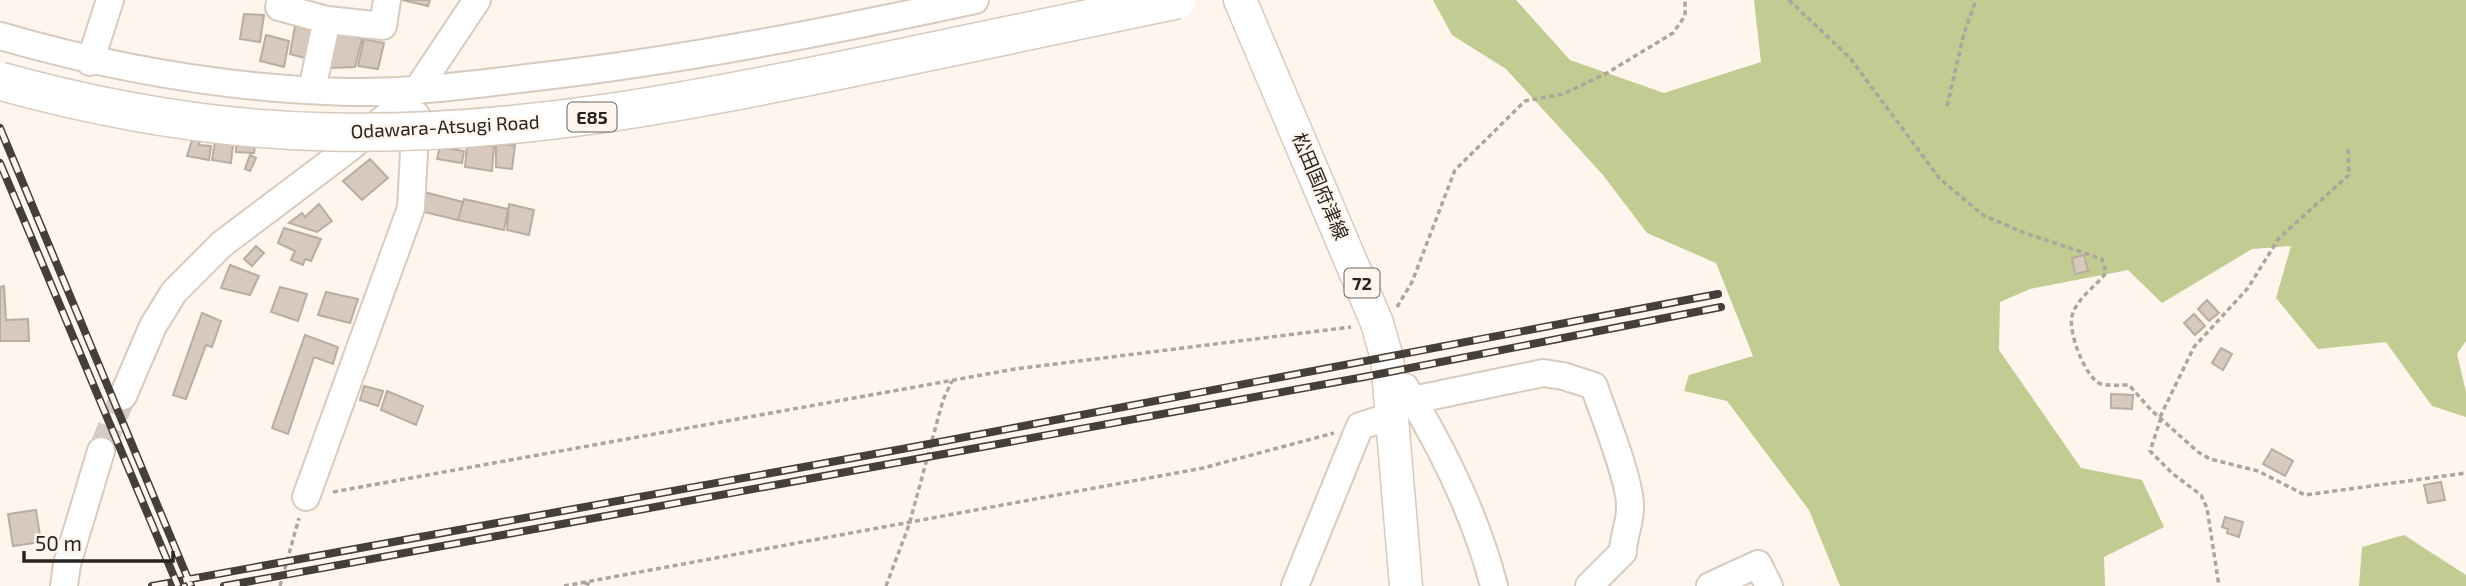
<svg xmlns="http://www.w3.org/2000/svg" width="2466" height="586" font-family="'Exo 2','Noto Sans JP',sans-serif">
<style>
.green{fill:#c2cb91}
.building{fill:#d7c9bd;stroke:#baaca0;stroke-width:2}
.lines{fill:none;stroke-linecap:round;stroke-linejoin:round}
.minor-tunnel{stroke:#d3cbc4;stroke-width:26;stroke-dasharray:26 13;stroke-linecap:butt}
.minor-casing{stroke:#d8cabd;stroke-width:30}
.major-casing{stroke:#d8cabd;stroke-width:35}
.path{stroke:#aca49d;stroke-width:3.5;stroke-dasharray:5 3.5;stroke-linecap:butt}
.minor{stroke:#fff;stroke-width:26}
.major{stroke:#fff;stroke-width:32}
.rail-casing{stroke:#443f39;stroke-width:8}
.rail{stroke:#fef5ed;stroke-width:5;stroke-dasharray:16;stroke-linecap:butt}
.highway-bridge-casing{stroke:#d8cabd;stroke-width:40;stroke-linecap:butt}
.highway-bridge{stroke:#fff;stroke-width:37}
.labels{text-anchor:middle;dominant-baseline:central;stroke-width:5;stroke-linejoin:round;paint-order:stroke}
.shield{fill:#fef5ed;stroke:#69635d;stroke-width:2}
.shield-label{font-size:18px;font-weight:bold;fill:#29241f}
.street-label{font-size:19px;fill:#29241f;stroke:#fef5ed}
</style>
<rect width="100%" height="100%" fill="#fef5ed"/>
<path class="green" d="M 1433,0 L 1516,0 L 1570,60 L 1664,93 L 1761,62 L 1754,0 L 2466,0 L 2466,341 L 2457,354 L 2466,392 L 2466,417 L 2432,406 L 2386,342 L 2318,349 L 2276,298 L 2291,246 L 2252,249 L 2162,303 L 2128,270 L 2030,289 L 2000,302 L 1999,350 L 2081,468 L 2142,480 L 2164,527 L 2104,557 L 2105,586 L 1840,586 L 1809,510 L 1727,401 L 1684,391 L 1689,375 L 1753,356 L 1716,263 L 1647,233 L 1603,175 L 1506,69 L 1452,35 Z
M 2404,535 L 2466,575 L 2466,586 L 2359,586 L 2362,547 Z"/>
<path class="building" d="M 402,0 L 430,0 L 428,6 Z
M 244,14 L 264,15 L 260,42 L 240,39 Z
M 295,26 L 315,31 L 308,59 L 290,54 Z
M 338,32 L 362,39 L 355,67 L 331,68 Z
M 266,35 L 289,41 L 284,67 L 260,61 Z
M 364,39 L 384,43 L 378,69 L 358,66 Z
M 193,137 L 200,140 L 199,145 L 211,146 L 209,160 L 187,156 Z
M 215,141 L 233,144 L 231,163 L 212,160 Z
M 236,143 L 255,146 L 254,153 L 236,152 Z
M 496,144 L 515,145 L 512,169 L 496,167 Z
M 467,146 L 494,146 L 492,171 L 465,167 Z
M 440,147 L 464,151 L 462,163 L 437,159 Z
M 250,155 L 256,158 L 250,171 L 245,169 Z
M 370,159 L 388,178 L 362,200 L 343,181 Z
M 424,192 L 463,202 L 458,220 L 420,211 Z
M 464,199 L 508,209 L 504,230 L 458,220 Z
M 319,204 L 332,221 L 317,232 L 289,223 L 302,213 L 305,217 Z
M 509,204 L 534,210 L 529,235 L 507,230 Z
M 284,228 L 321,239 L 311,261 L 305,259 L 303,265 L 291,260 L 295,251 L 278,243 Z
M 256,246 L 264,253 L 252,266 L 244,259 Z
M 2084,255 L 2088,271 L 2075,274 L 2072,258 Z
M 230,265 L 259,276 L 250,295 L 221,288 Z
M 4,286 L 6,320 L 28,319 L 29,341 L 0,341 L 0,287 Z
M 280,287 L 307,294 L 298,321 L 271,312 Z
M 326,292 L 358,299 L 350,323 L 318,315 Z
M 2207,300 L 2219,313 L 2209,321 L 2198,309 Z
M 202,313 L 221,321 L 212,347 L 206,345 L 186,399 L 173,395 Z
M 2194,314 L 2205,326 L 2195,335 L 2184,323 Z
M 305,335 L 338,347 L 333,364 L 314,357 L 288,434 L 272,428 Z
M 2221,348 L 2232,354 L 2223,370 L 2212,363 Z
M 364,386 L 383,391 L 378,406 L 360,400 Z
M 387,391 L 423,406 L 416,425 L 381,410 Z
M 2111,394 L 2133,395 L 2132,409 L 2111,408 Z
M 2272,449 L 2293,461 L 2285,476 L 2263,464 Z
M 2441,482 L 2445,500 L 2428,503 L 2424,485 Z
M 36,510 L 41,542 L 13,546 L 8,514 Z
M 2225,517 L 2243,522 L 2239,537 L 2227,533 L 2228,529 L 2222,527 Z"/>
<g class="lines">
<path class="minor-tunnel" d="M 101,451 L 123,396"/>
<g class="minor-casing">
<path id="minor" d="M 281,0 L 279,7 L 327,20 L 383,26 L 387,0
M 0,36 C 114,69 230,89 348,92 C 409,93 468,85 527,78 C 679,61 826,32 975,0
M 90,62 L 110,0
M 312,89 L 327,20
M 1405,387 C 1442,447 1476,517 1494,586
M 123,396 L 153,326 L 174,292 L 222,244 L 352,146 L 417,90 L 477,0
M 1413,400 L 1543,373 L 1563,376 L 1594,386 C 1603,413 1632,484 1630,509 C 1630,523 1623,537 1623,552 L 1589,586
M 306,497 L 411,208 L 416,115
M 64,586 L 67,564 L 101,451
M 1295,586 L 1360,426 L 1392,416
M 1710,586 L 1758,564 L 1769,586"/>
</g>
<g class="major-casing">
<path id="major" d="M 1240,0 L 1377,323 L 1387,358 L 1406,586"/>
</g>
<path class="path" d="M 1789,0 L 1850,58 L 1940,179 L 1983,215 L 2022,232 L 2102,259 L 2106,273 C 2095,287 2077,298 2072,316 C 2068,332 2085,378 2101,384 C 2109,386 2121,385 2129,385 L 2151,410 L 2198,452 L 2210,459 L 2258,471 L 2305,495 L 2466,473
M 1947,106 L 1964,33 L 1976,0
M 1397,307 L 1412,282 L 1455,170 L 1525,101 L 1563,94 L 1607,73 L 1673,33 L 1685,16 L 1685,0
M 2160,417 L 2194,347 L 2248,288 L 2279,238 L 2349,175 L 2348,148
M 2161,418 L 2150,451 L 2173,474 L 2201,495 L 2207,508 L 2219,586
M 333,492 L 1015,369 L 1351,327
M 585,583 L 593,586
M 280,586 L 299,518
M 564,586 L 1203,468 L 1334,433
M 886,586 L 909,525 L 943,400 L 952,381"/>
<use href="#minor" class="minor"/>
<use href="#major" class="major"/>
<g class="rail-casing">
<path id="rail" d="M 0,128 L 191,586
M 0,163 L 178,586
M 152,586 L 913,447 L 1718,294
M 224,586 L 1364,377 L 1721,307"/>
</g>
<use href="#rail" class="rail"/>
<g class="highway-bridge-casing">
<path id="highway-bridge" d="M 0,81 C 108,111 219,130 331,132 C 514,136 688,102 866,65 C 970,43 1074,22 1177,0"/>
</g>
<use href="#highway-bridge" class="highway-bridge"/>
</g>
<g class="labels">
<g class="shield">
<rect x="567.5" y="102.5" width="49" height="29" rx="5"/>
<rect x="1344.5" y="268.5" width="35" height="29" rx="5"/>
</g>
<g class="shield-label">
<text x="592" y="117">E85</text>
<text x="1362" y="283">72</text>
</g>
<g class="street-label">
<text transform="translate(445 126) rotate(-3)">Odawara-Atsugi Road</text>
<text transform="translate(1321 186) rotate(67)">松田国府津線</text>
</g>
</g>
<path d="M24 551v10h149v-10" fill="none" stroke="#29241f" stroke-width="3.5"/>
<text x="35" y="551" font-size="21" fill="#29241f" stroke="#fef5ed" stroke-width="5" paint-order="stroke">50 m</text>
</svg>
